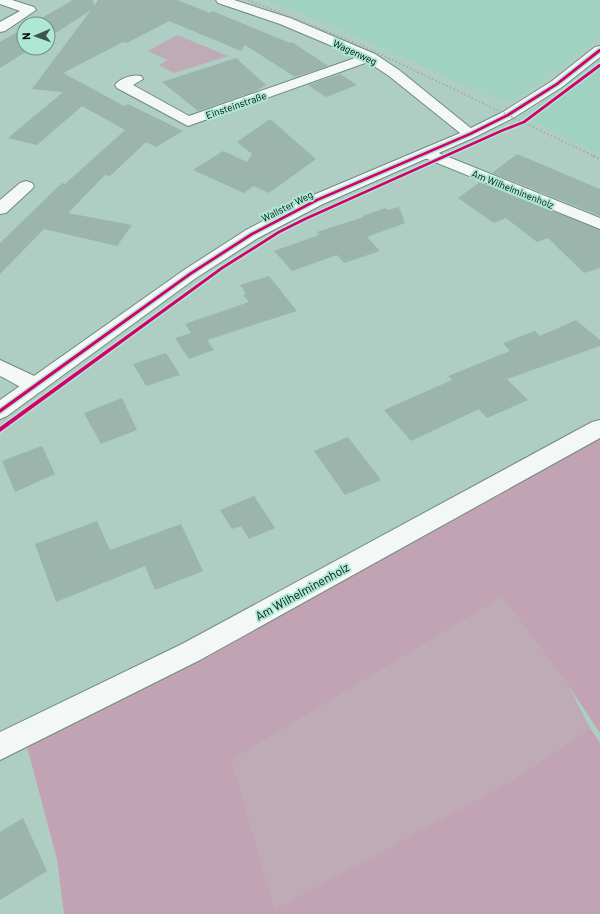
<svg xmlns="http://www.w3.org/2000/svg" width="600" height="914" font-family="Barlow,sans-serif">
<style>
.built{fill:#9fd2c1}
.green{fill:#beabb5}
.forest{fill:#c2a3b3}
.building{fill:#9bb4ac}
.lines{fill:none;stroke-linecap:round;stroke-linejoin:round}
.street-casing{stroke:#728982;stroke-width:2}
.secondary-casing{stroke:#728982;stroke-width:2}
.street{fill:#f3f8f6;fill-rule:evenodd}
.secondary{fill:#f3f8f6;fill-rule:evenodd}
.rail-far1{stroke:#a6aeab;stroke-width:2;stroke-dasharray:1.5 2.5;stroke-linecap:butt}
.rail{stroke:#a6aeab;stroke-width:2.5;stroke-dasharray:1.5 3;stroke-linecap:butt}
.cycleway-casing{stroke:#aee8d4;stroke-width:3}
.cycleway{fill:#d6006c;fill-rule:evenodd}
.labels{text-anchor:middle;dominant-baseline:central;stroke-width:4;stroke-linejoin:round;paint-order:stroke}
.far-street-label{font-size:10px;fill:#00110b;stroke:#aee8d4}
.street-label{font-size:12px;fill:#00110b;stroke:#aee8d4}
</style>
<rect width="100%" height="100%" fill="#aecdc3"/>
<path class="built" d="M 268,0 L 600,0 L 600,37 L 530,90 L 517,98 L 501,101 L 338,28 Z
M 600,57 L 600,154 L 522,116 L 558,92 Z"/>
<path class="green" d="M 177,35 L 228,56 L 174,73 L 159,65 L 168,60 L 148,51 Z
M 502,597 L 568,685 L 590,728 L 509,782 L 275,909 L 232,760 Z"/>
<path class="forest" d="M 600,432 L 600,733 L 568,685 L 502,597 L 232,760 L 275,909 L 509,782 L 590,728 L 600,743 L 600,914 L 64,914 L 57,859 L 26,743 Z"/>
<path class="building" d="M 73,0 L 92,0 L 95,5 L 98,0 L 177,0 L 210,13 L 212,11 L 290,43 L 292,42 L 328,66 L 295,77 L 245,45 L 241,51 L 169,21 L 127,43 L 123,42 L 63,73 L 124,106 L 128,104 L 183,131 L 156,147 L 146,142 L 110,176 L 105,175 L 68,213 L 132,225 L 117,246 L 44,229 L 0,274 L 0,243 L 62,183 L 65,184 L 125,130 L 82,106 L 37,145 L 8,138 L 63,92 L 32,89 L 91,10 L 48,38 L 48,24 L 31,24 Z
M 24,28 L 24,48 L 32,48 L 0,68 L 0,42 Z
M 236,58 L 266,85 L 254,92 L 198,111 L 162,82 Z
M 340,74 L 357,85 L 326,97 L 308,85 Z
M 270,119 L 316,159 L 269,193 L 254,186 L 244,193 L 193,170 L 223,151 L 247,162 L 252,154 L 237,142 Z
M 517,154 L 600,189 L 600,216 L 492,173 Z
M 480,182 L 600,230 L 600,268 L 584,273 L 548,238 L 537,242 L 506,218 L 494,223 L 458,198 Z
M 399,207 L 405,223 L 367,237 L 380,251 L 344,263 L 337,255 L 292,271 L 274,251 L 319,235 L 317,232 L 364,217 L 363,216 L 385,208 L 388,210 Z
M 269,276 L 297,311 L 207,340 L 214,350 L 189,359 L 175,338 L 191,333 L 185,324 L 249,302 L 243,295 L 246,294 L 240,285 Z
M 576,320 L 600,340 L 600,346 L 507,379 L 528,400 L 487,418 L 479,409 L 411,441 L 384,410 L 452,380 L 448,376 L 510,351 L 503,343 L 535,331 L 540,336 Z
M 166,353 L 180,375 L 146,386 L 133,364 Z
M 122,398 L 137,430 L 101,444 L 84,413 Z
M 348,437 L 381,480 L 345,495 L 314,451 Z
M 42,446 L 55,474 L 15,492 L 2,461 Z
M 254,496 L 275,528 L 249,539 L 241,526 L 232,529 L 220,510 Z
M 97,521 L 110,550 L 181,524 L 203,571 L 155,590 L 145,566 L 56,602 L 35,544 Z
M 23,818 L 47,871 L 0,900 L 0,832 Z"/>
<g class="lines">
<g class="street-casing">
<path id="street" d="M 0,0 L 12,0 L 34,7 L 36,10 L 5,31 L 0,32 L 0,22 L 20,11 L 0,4 Z
M 216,0 L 234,0 L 290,18 L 375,54 L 399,70 L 478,134 L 475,137 L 465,137 L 389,76 L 368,62 L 188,126 L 117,88 L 115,85 C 120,78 133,74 141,76 L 143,79 L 133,85 L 189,116 L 358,57 L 280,24 L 218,3 Z
M 426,148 L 600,218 L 600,229 L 420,156 L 418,153 L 420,150 Z
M 26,181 L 32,183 L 34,186 L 32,189 L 6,213 L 0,214 L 0,200 L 20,183 Z
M 0,360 L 43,380 L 46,385 L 43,390 C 29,395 13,382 0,376 Z
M 600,420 L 600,438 L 200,660 L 0,760 L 0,732 L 182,644 L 592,422 Z"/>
</g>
<g class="secondary-casing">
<path id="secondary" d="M 600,46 L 600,57 L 562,87 L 513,118 L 475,137 L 323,204 L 258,238 L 196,278 L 7,416 L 0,419 L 0,400 L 184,270 L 246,230 L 311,196 L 465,131 L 503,112 L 552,81 L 595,47 Z"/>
</g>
<use href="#street" class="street"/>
<use href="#secondary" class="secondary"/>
<path class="rail-far1" d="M 248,0 L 363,46 L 596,157"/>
<path class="rail" d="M 593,156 L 600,159"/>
<g class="cycleway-casing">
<path id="cycleway" d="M 599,49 L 600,49 L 600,52 L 558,85 L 509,116 L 471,135 L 318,201 L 253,235 L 191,275 L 0,413 L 0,409 L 189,273 L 251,233 L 316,199 L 469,133 L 507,114 L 556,83 Z
M 599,64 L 600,64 L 600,67 L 525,123 L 502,132 L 306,220 L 280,233 L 223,269 L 0,432 L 0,427 L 221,267 L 278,231 L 304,218 L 500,130 L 523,121 Z"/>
</g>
<use href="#cycleway" class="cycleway"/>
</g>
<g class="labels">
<g class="far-street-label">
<text transform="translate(355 52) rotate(25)">Wagenweg</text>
<text transform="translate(236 105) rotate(-19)">Einsteinstraße</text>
<text transform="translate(513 189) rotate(22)">Am Wilhelminenholz</text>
<text transform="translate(287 206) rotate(-27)">Wallster Weg</text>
</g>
<g class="street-label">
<text transform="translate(302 591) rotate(-29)">Am Wilhelminenholz</text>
</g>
</g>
<g transform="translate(36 36) rotate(268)"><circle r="19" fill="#aee8d4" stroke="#689284"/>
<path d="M0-3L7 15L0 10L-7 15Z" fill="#3d534b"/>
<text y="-6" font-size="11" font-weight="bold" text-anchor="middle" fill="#00110b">N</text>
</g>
</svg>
